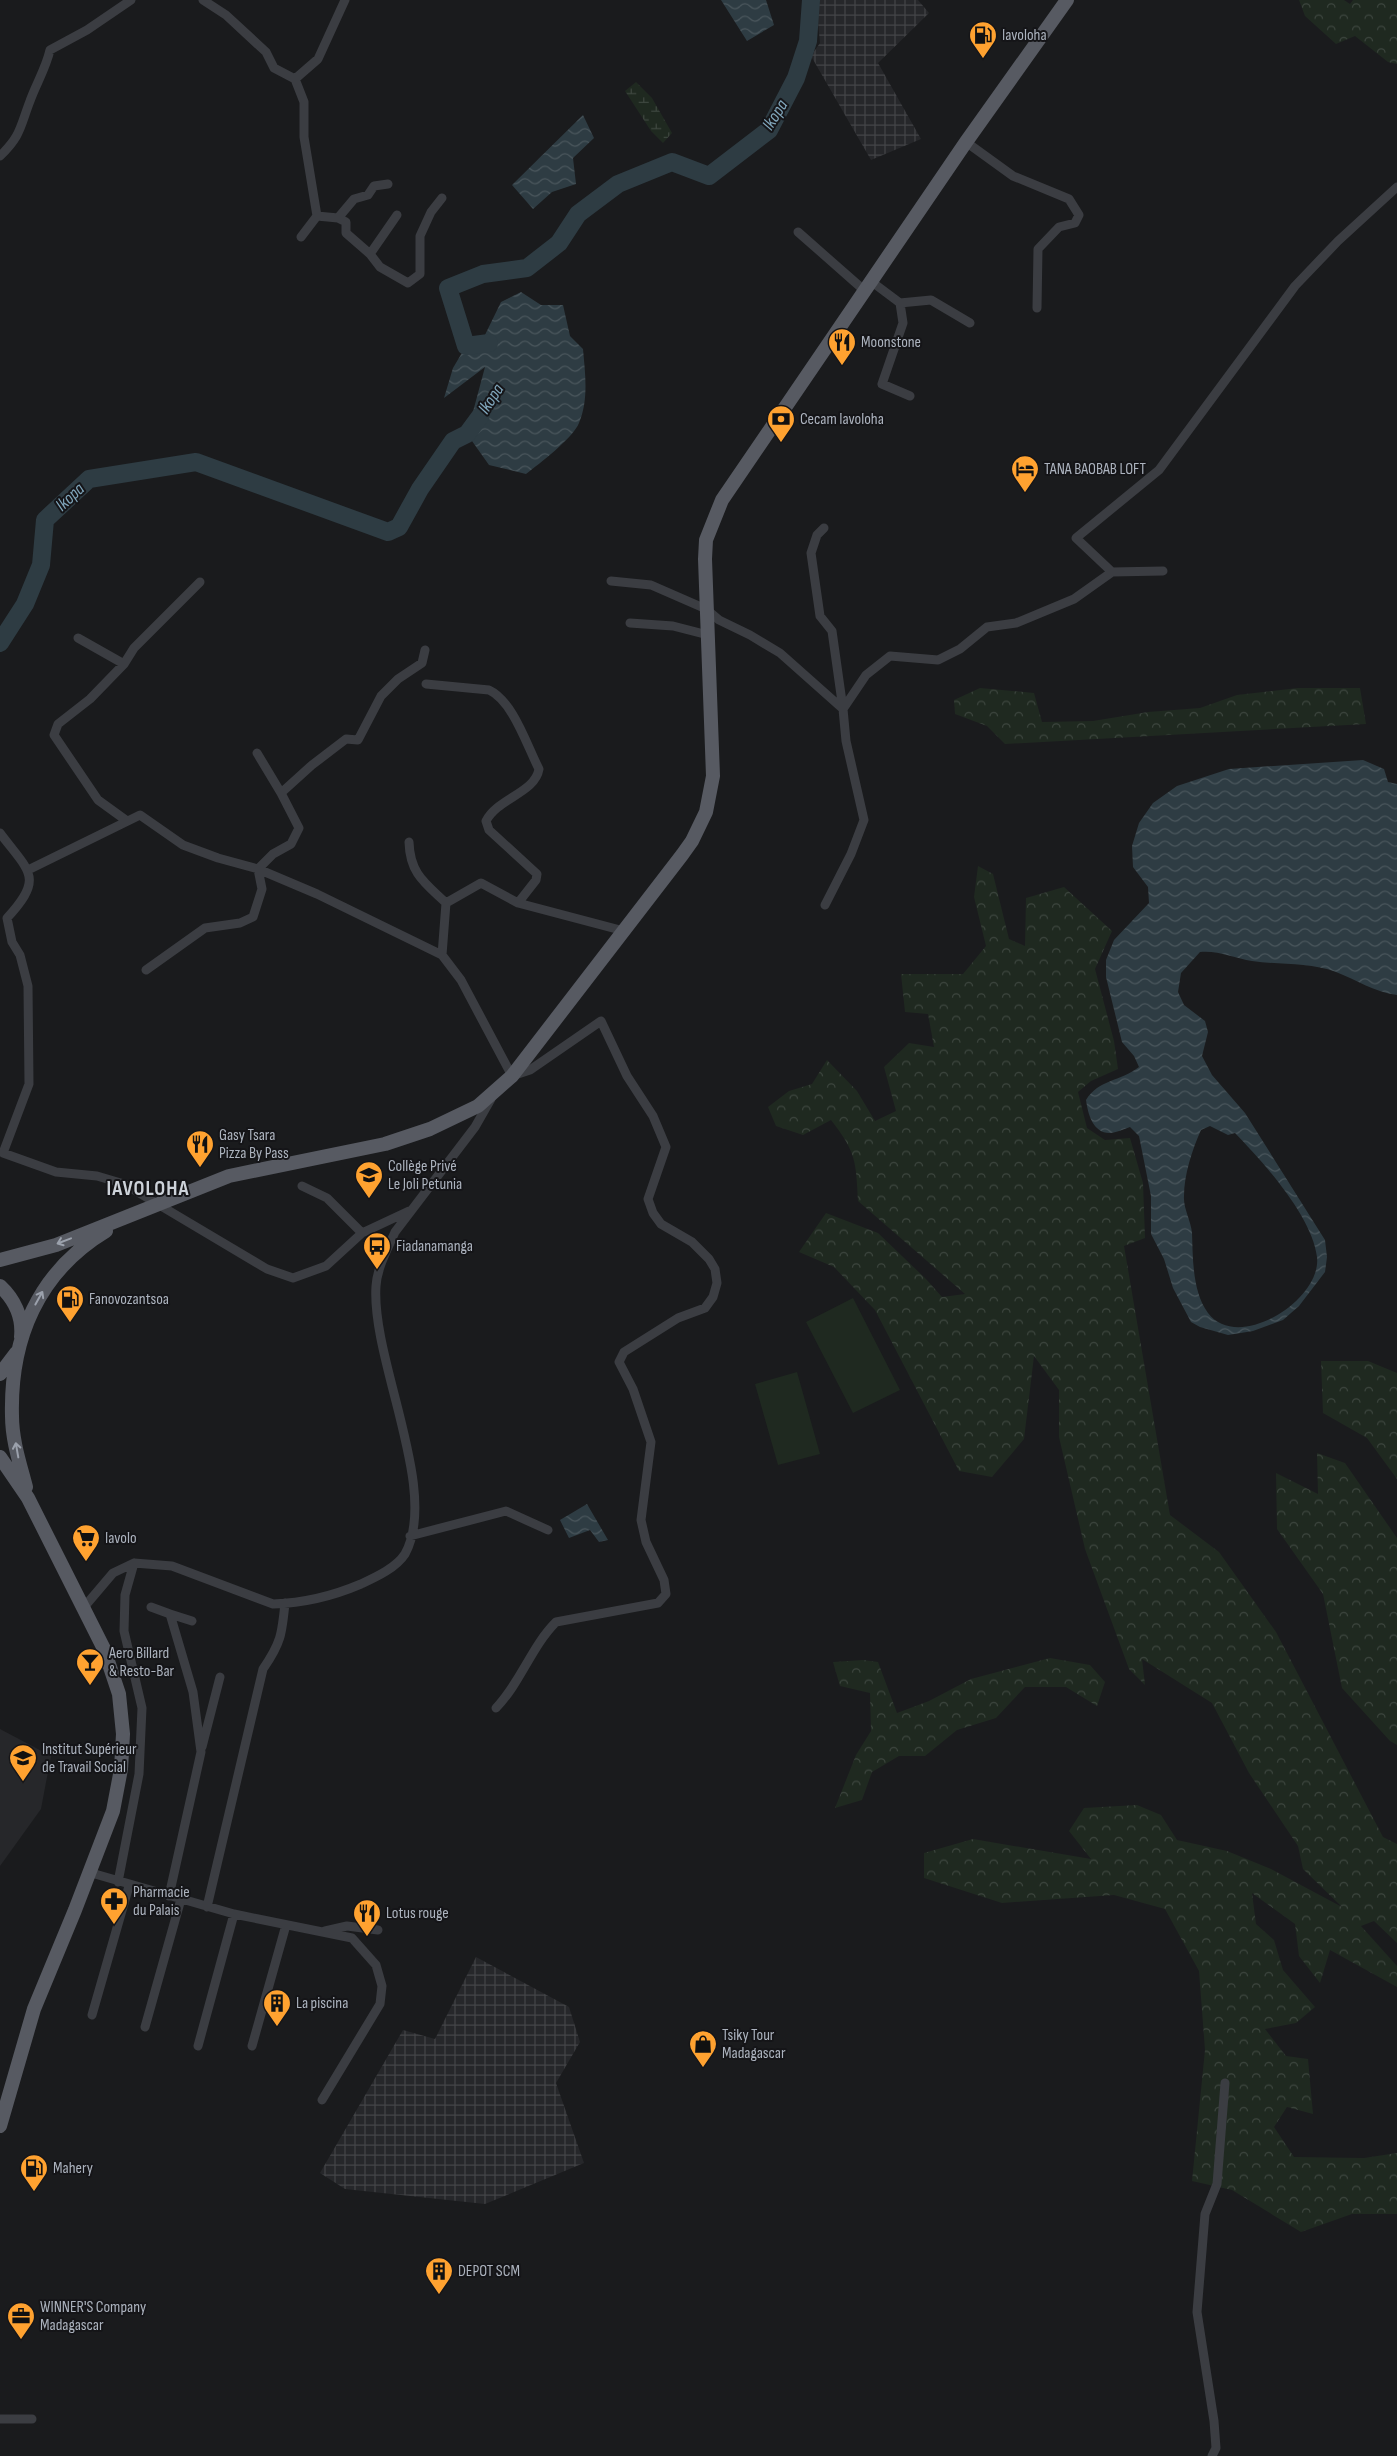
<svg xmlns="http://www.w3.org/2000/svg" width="1397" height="2456" font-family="'Sofia Sans Condensed',sans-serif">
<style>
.built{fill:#26272a}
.industrial{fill:url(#industrial-grid)}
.forest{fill:url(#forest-crowns)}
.wetland{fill:url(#wetland-marsh)}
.garden{fill:#1f2920}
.water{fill:url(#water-waves);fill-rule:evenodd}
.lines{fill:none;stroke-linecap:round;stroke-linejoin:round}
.river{stroke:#2e3c43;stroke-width:18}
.street{stroke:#3b3d42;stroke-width:9}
.primary{stroke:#575a62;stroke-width:14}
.oneway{stroke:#9ba1ac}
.labels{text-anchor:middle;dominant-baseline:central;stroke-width:4;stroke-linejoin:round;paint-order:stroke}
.poi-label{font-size:16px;fill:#acb3be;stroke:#151518;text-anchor:start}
.water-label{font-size:18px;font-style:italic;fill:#80a6bb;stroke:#151518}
.district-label{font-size:21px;font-weight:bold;letter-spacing:1px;fill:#cdd2d9;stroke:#151518}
</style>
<defs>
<pattern id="industrial-grid" width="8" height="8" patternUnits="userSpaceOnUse" patternTransform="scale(1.25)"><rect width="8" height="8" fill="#26272a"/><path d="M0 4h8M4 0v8" fill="none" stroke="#434447"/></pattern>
<pattern id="forest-crowns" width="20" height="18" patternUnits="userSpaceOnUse" patternTransform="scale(1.25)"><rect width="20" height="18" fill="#1f2920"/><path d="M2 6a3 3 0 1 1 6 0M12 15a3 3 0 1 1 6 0" fill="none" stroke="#3d463f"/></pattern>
<pattern id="wetland-marsh" width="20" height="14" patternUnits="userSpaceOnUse" patternTransform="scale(1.25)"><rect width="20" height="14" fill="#1f2920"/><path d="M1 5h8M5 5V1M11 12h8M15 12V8" fill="none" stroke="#3d463f"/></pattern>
<pattern id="water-waves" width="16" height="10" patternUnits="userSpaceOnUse" patternTransform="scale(1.25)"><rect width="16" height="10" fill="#2e3c43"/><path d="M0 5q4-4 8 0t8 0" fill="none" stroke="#4a565c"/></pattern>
</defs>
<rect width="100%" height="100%" fill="#1a1b1d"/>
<path class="built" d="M 0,1729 L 51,1756 L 41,1809 L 0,1866 Z"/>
<path class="industrial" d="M 818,0 L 918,0 L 929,13 L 878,63 L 921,139 L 871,160 L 811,56 L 820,43 L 816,2 Z
M 476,1957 L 569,2007 L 580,2042 L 556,2083 L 584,2163 L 485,2204 L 345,2189 L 320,2173 L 403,2030 L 435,2039 Z"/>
<path class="forest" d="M 1299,0 L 1344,0 L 1350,4 L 1353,0 L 1397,0 L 1397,64 L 1388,62 L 1355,36 L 1336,44 L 1305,16 Z
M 980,688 L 1034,693 L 1042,722 L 1093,721 L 1148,712 L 1200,708 L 1237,695 L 1298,688 L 1360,688 L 1366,724 L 1005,744 L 987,726 L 955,714 L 954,700 Z
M 978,866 L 993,874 L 1009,939 L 1025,946 L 1026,898 L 1064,887 L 1112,931 L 1095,969 L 1114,1041 L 1118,1069 L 1091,1081 L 1078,1092 L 1087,1128 L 1105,1140 L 1130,1138 L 1143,1183 L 1145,1238 L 1124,1246 L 1170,1515 L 1219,1552 L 1276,1632 L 1383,1837 L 1397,1844 L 1397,1943 L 1374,1921 L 1361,1926 L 1397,1966 L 1397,1987 L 1330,1950 L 1320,1983 L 1299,1956 L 1295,1924 L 1252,1893 L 1256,1924 L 1274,1940 L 1283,1970 L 1315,2007 L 1296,2023 L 1265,2029 L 1286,2056 L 1308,2059 L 1313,2114 L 1287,2107 L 1274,2127 L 1294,2157 L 1364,2158 L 1397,2153 L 1397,2214 L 1352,2214 L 1301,2232 L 1232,2190 L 1192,2181 L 1205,2050 L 1199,1971 L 1165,1909 L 1114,1895 L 1002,1903 L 924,1878 L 924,1853 L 973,1839 L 1091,1859 L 1069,1831 L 1084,1808 L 1137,1805 L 1161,1815 L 1177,1840 L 1227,1851 L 1271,1869 L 1342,1907 L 1303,1869 L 1298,1846 L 1249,1773 L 1212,1703 L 1142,1659 L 1145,1685 L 1129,1669 L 1085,1549 L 1059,1437 L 1059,1390 L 1034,1356 L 1024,1439 L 992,1477 L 959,1471 L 875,1310 L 834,1267 L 799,1252 L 826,1213 L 878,1233 L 926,1279 L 942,1297 L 965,1294 L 858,1201 C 856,1161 856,1152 831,1120 L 803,1135 L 776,1126 L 768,1107 L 789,1091 L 812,1084 L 827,1060 L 857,1091 L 875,1121 L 896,1111 L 884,1067 L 909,1043 L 934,1047 L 928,1014 L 905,1012 L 901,974 L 963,974 L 986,946 L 974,897 Z
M 1321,1361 L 1368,1361 L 1397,1373 L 1397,1479 L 1367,1438 L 1323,1413 Z
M 1317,1453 L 1345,1463 L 1397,1538 L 1397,1745 L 1390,1741 L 1342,1688 L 1323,1594 L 1277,1529 L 1276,1473 L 1318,1494 Z
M 1050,1658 L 1090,1665 L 1105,1682 L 1097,1706 L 1066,1687 L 1025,1687 L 996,1718 L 957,1730 L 925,1756 L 899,1756 L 872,1772 L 862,1800 L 835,1808 L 856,1755 L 871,1731 L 870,1693 L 840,1686 L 833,1662 L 863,1660 L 878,1662 L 897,1713 L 929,1701 L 971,1679 Z"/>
<path class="wetland" d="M 636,82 L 652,98 L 672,133 L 663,143 L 651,131 L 625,91 Z"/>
<path class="garden" d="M 853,1298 L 900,1390 L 853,1413 L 806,1322 Z
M 797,1372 L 820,1454 L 778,1465 L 755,1384 Z"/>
<path class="water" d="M 721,0 L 766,0 L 774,25 L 747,41 Z
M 583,115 L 594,138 L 573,158 L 576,184 L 552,192 L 533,209 L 512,185 Z
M 521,292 L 541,305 L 563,305 L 570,336 L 583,349 C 585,373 589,399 579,423 C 573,438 539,464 526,474 L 489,465 L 467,434 L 485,367 L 444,398 L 453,368 L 466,346 L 484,337 L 501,302 Z
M 1363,760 L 1384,769 L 1388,782 L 1397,784 L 1397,995 C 1374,992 1357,980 1336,972 C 1309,962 1280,965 1252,961 C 1235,958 1217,950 1200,952 L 1181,973 L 1178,992 L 1184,1005 L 1205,1021 L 1208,1032 L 1202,1056 L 1212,1075 L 1245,1113 L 1325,1240 L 1327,1257 L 1325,1272 L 1299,1306 L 1283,1320 L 1253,1331 L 1228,1335 L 1200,1327 L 1191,1322 L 1173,1288 L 1164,1259 L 1151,1234 L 1151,1196 L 1139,1136 L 1130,1127 C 1124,1129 1117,1132 1111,1133 C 1093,1134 1088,1114 1086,1100 C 1099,1079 1120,1082 1139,1067 L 1134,1056 L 1122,1042 L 1106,977 L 1106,960 L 1114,940 L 1149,903 L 1148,887 L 1133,867 L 1132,846 L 1139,823 L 1153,803 L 1177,786 L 1229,769 ZM 1210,1126 L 1228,1135 L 1235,1133 C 1263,1162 1312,1216 1317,1257 C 1322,1300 1238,1353 1208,1313 C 1192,1291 1193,1258 1192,1233 C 1191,1221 1183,1208 1184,1196 C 1184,1175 1192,1150 1201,1130 Z
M 587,1504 L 608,1540 L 599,1542 L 590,1530 L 569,1538 L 560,1520 Z"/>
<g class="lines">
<path class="river" d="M 489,343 L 466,346 L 448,288 L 483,274 L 527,268 L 559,243 L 578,214 L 618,184 L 672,162 L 709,176 L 769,130 L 796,78 L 808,41 L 811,0
M 0,643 L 25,604 L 41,565 L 45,520 L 89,479 L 196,462 L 388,532 L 399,527 L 420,489 L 453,441 L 467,434 L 481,415"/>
<path class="street" d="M 203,0 L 226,15 L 266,52 L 274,68 L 295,79
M 966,142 L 1013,176 L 1069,199 L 1079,215 L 1075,223 L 1059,227 L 1038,249 L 1037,308
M 0,156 C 21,136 20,127 30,101 C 36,84 46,68 50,50 L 87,30 L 131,0
M 317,216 L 338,218 L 346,222 L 346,233 L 370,254 L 380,267 L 408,283 L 420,274 L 420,236 L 431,212 L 442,198
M 338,218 L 354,199 L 368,195 L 374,186 L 388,184
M 798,232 L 865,291
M 301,237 L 317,216 L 304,137 L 304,102 L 295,79 L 318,59 L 345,0
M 370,254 L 397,215
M 872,282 L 900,303 L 903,323 L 882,384 L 910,396
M 900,303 L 931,300 L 970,323
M 824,528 L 817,535 L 811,553 L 820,616 L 832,631 L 843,709
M 1112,572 L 1076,538 L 1159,470 L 1295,286 L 1338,241 L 1397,187
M 611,581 L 651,585 L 706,609 L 719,620 L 750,635 L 780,653 L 843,709
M 630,623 L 673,626 L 708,635
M 78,638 L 124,664
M 426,684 L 489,690 C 513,701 527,746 539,769 C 535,793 498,798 486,821 L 489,830 L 537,874 L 536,880 L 518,903
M 257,753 L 281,793
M 127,821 L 98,800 L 54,735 L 58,724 L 90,699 L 124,664 L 134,648 L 200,582
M 0,833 C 29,872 45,877 7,918 L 12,942 L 20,955 L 28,986 L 29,1084 L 3,1153 L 56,1172 L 97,1176 L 124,1184 L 267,1269 L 293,1278 L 326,1266 L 362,1233 L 409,1211
M 409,842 C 410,874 425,883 446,903 L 442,955
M 28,870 L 140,815 L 183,845 L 218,858 L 258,869 L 317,894 L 442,955 L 461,980 L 512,1076 L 530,1070 L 601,1021 L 627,1076 L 653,1116 L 666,1147 L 648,1199 L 653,1213 L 661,1224 L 692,1242 L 709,1259 L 715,1269 L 717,1283 L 713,1297 L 705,1308 L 678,1318 L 624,1352 L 619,1362 L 633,1389 L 651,1442 L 641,1520 L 646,1542 L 664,1580 L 666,1594 L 658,1603 L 556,1622 C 531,1647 521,1682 496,1708
M 446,903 L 481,883 L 518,903 L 624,931
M 825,905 L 851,854 L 864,820 L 846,741 L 843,709 L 866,675 L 890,656 L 938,660 L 960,649 L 987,627 L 1016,623 L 1074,599 L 1112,572 L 1163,571
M 146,970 L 205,928 L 240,923 L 253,917 L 262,889 L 258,869 L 273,854 L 291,844 L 299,828 L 281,793 L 312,765 L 346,739 L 358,740 L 381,696 L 398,679 L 422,663 L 425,650
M 302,1186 L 327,1198 L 362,1233
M 410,1536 L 506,1511 L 548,1530
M 85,1606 L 113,1573 L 134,1563 L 172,1566 L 273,1604 C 304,1603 333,1596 361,1584 C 376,1577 396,1568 405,1554 C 440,1491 371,1360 376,1286 C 377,1268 388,1248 395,1232 L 475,1127 L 491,1099
M 151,1607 L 170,1614
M 202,1747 L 220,1677
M 88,1872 L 234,1914 L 352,1938 L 376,1965 L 382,1986 L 380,2004 L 322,2100
M 118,1882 L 139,1774 L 142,1708 L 124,1631 L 125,1595 L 134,1563
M 169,1896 L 201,1752 L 193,1692 L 170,1614 L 192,1621
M 207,1907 L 263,1669 C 281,1643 282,1634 285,1603
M 325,1931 L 347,1926 L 378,1930
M 92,2015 L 129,1886
M 145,2027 L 181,1899
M 198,2046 L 234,1914
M 252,2046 L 286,1925
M 0,2419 L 32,2419
M 1212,2456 L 1216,2448 L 1214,2421 L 1197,2312 L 1205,2214 L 1217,2184 L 1225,2083"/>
<path class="primary" d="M 0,1260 L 56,1245 L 229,1176 L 385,1144 L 430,1129 L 478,1106 L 512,1076 L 682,855 L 692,841 L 706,812 L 713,776 L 705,559 L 706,540 L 722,500 L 966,142 L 1067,0
M 0,1286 C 14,1299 23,1317 21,1337
M 0,1374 L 16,1353
M 0,1457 L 28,1498 L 104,1649 L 119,1694 L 123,1734 L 121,1769 L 113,1811 L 75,1910 L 34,2009 L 0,2126
M 26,1487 C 20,1464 12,1440 12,1416 C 10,1339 38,1272 106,1231"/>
</g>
<defs><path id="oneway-shaft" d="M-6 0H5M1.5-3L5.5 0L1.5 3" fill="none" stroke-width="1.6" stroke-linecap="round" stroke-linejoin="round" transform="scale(1.25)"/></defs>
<g class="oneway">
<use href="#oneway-shaft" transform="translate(64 1241) rotate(159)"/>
<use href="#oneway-shaft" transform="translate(39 1298) rotate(-61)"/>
<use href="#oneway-shaft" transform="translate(17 1450) rotate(-100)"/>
</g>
<defs>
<g id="fuel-pin" transform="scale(1.4375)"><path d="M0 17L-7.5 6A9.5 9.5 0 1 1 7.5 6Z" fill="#ffa230" stroke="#151518"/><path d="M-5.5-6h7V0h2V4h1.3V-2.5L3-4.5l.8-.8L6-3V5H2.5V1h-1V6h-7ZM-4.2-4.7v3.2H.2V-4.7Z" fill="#111"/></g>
<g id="restaurant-pin" transform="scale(1.4375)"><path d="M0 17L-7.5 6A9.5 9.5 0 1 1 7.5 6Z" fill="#ffa230" stroke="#151518"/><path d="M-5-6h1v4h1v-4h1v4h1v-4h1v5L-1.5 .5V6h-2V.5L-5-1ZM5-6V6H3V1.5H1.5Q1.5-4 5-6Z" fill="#111"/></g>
<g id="bank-pin" transform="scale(1.4375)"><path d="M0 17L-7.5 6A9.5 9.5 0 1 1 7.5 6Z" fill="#ffa230" stroke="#151518"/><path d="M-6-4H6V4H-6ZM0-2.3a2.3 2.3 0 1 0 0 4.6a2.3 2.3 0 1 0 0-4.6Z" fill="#111"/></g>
<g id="hotel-pin" transform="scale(1.4375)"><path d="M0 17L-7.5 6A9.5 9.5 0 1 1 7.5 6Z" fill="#ffa230" stroke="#151518"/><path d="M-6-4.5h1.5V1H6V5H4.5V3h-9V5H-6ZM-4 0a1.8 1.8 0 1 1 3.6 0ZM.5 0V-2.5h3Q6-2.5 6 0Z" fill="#111"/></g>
<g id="school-pin" transform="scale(1.4375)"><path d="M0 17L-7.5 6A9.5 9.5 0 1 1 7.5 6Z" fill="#ffa230" stroke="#151518"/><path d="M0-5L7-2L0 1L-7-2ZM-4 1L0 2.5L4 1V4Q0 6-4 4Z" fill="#111"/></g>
<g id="bus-pin" transform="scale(1.4375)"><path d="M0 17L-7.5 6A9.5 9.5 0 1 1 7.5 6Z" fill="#ffa230" stroke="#151518"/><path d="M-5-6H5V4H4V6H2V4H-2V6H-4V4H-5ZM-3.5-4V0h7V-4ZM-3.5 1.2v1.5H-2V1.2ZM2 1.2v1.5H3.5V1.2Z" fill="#111"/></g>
<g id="supermarket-pin" transform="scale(1.4375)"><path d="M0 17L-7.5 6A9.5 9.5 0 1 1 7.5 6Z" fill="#ffa230" stroke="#151518"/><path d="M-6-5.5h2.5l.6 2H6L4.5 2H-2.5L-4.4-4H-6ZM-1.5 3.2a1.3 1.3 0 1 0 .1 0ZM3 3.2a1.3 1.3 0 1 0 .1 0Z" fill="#111"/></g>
<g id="bar-pin" transform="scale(1.4375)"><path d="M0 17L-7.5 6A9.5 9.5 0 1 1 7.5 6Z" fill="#ffa230" stroke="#151518"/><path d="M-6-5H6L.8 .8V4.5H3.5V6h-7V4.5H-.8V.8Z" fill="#111"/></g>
<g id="university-pin" transform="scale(1.4375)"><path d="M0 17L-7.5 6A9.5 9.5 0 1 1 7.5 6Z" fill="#ffa230" stroke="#151518"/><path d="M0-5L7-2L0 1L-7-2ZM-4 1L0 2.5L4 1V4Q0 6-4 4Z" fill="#111"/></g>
<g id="pharmacy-pin" transform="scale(1.4375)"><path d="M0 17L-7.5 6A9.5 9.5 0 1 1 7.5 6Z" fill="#ffa230" stroke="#151518"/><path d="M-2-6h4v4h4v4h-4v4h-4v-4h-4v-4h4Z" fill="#111"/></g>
<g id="building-pin" transform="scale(1.4375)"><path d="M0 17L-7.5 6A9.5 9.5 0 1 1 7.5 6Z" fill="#ffa230" stroke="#151518"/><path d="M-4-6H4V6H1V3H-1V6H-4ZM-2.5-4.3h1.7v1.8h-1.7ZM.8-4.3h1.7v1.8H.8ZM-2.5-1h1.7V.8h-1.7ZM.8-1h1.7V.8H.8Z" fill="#111"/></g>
<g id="shop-pin" transform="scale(1.4375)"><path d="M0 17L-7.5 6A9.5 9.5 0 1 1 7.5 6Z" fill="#ffa230" stroke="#151518"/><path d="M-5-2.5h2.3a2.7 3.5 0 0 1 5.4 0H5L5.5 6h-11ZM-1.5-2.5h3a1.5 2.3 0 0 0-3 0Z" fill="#111"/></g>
<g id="office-pin" transform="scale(1.4375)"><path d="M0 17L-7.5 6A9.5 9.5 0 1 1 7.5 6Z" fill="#ffa230" stroke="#151518"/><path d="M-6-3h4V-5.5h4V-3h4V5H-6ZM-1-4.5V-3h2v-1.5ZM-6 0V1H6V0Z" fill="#111"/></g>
</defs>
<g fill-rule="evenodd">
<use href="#fuel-pin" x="983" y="35"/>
<use href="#restaurant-pin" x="842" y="342"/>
<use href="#bank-pin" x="781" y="419"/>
<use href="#hotel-pin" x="1025" y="469"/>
<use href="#restaurant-pin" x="200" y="1144"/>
<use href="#school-pin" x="369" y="1175"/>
<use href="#bus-pin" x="377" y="1246"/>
<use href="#fuel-pin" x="70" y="1299"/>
<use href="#supermarket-pin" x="86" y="1538"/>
<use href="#bar-pin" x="90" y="1662"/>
<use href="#university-pin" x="23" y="1758"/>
<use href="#pharmacy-pin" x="114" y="1901"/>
<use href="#restaurant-pin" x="367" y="1913"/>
<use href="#building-pin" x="277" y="2003"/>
<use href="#shop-pin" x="703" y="2044"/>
<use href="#fuel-pin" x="34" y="2168"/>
<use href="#building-pin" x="439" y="2271"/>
<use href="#office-pin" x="21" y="2316"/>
</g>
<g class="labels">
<g class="poi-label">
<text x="1002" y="35">Iavoloha</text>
<text x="861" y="342">Moonstone</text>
<text x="800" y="419">Cecam Iavoloha</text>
<text x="1044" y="469">TANA BAOBAB LOFT</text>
<text x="219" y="1135">Gasy Tsara<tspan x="219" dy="18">Pizza By Pass</tspan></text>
<text x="388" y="1166">Collège Privé<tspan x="388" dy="18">Le Joli Petunia</tspan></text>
<text x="396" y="1246">Fiadanamanga</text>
<text x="89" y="1299">Fanovozantsoa</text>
<text x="105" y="1538">Iavolo</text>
<text x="109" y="1653">Aero Billard<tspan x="109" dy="18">&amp; Resto-Bar</tspan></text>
<text x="42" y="1749">Institut Supérieur<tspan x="42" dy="18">de Travail Social</tspan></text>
<text x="133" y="1892">Pharmacie<tspan x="133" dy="18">du Palais</tspan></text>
<text x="386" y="1913">Lotus rouge</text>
<text x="296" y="2003">La piscina</text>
<text x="722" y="2035">Tsiky Tour<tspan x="722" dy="18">Madagascar</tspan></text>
<text x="53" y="2168">Mahery</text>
<text x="458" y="2271">DEPOT SCM</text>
<text x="40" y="2307">WINNER'S Company<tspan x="40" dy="18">Madagascar</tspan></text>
</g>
<g class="water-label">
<text transform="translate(775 115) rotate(-58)">Ikopa</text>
<text transform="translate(491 399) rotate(-57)">Ikopa</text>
<text transform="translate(70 497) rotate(-43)">Ikopa</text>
</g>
<g class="district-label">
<text x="148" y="1188">IAVOLOHA</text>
</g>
</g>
</svg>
